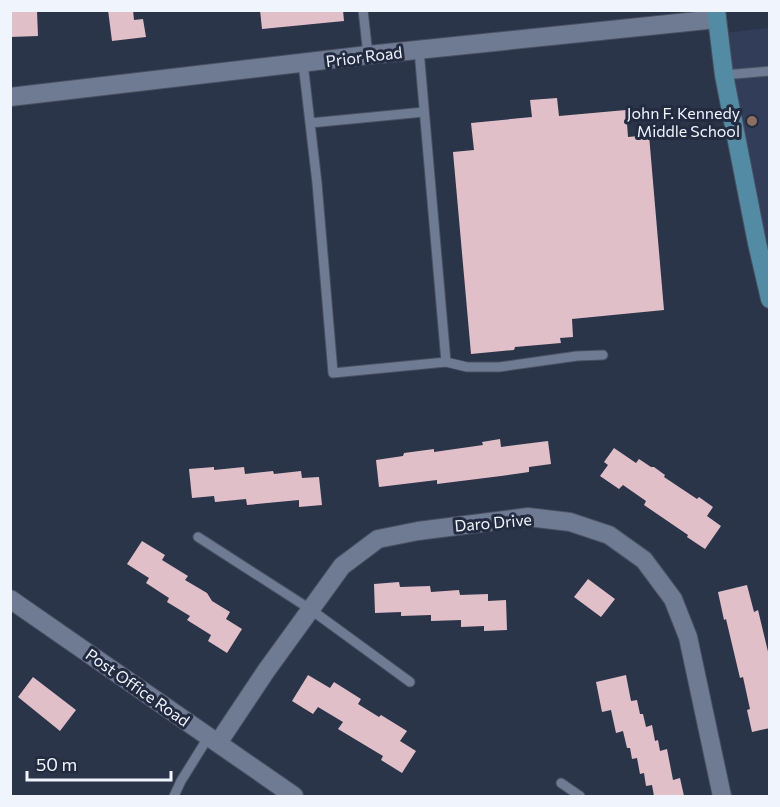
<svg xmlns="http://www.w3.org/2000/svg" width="780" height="807" font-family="Commissioner,sans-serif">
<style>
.built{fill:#323e59}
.building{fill:#e1bfc8}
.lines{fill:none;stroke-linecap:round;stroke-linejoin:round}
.service-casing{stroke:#495061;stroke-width:11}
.minor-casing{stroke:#495061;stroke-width:20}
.tertiary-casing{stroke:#495061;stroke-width:20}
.secondary-casing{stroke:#495061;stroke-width:20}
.service{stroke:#6f7a93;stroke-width:9}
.minor{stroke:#6f7a93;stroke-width:18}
.tertiary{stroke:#6f7a93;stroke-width:18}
.secondary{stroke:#548ba4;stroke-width:18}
.education-dot{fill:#8d6e63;stroke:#222b40;stroke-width:2}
.labels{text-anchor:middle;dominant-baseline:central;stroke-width:6;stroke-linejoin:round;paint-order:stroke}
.street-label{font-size:16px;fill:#f0f4fd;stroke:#222b40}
.poi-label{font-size:16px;fill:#f0f4fd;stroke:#222b40;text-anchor:end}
</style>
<rect width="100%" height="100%" fill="#2b354a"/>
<path class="built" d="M 769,28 L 769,267 L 715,34 Z"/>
<path class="building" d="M 108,10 L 133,10 L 134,20 L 143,19 L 146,37 L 112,41 Z
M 260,10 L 343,10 L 344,21 L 262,29 Z
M 37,11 L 38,36 L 10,37 L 10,12 Z
M 557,98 L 559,116 L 626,110 L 628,137 L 649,135 L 664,310 L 572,319 L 573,337 L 560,338 L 561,343 L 515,347 L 514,350 L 471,354 L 453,152 L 474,150 L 471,123 L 532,117 L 530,100 Z
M 500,439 L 501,447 L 548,441 L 551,464 L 529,467 L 529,472 L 501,476 L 437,484 L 437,480 L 379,487 L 376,460 L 403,456 L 404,453 L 434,449 L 434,452 L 483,445 L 482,442 Z
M 614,448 L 636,463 L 639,459 L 651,467 L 654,467 L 665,475 L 664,477 L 697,499 L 699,497 L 713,507 L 707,516 L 721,526 L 705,549 L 687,537 L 688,535 L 644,505 L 646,501 L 623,485 L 619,489 L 600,476 L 608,465 L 604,462 Z
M 214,467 L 214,470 L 244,467 L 245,474 L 273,471 L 274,474 L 301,471 L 302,478 L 319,477 L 322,505 L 299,507 L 299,500 L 247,505 L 246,499 L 215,502 L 214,496 L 192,498 L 189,469 Z
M 142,541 L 165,555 L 162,560 L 188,576 L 185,580 L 207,593 L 212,601 L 230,612 L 226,619 L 242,629 L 227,653 L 208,641 L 211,635 L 187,620 L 190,616 L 167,602 L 169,598 L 146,583 L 149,578 L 127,564 Z
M 588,579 L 615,599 L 601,617 L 574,597 Z
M 399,582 L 400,587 L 430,586 L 431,592 L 459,590 L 460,595 L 488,594 L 488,601 L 506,600 L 507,630 L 484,631 L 484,626 L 461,627 L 461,620 L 431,621 L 431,615 L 401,616 L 401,612 L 375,613 L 374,584 Z
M 747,585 L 754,612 L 758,610 L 770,660 L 770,728 L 752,732 L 747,710 L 750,709 L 743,677 L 740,678 L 726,619 L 724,620 L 718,592 Z
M 308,675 L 330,688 L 334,682 L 361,699 L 358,704 L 379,717 L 381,715 L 407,731 L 400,741 L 416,751 L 402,773 L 381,760 L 383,756 L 338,729 L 343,722 L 318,707 L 313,714 L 292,701 Z
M 626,675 L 631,701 L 637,700 L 640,714 L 643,714 L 646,727 L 652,725 L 655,741 L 658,740 L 660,751 L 667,749 L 673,780 L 680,778 L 684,796 L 654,796 L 652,785 L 646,786 L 644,773 L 640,774 L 637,758 L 632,759 L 630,748 L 627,748 L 623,731 L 616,733 L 611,710 L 602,712 L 596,682 Z
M 33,677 L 76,710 L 60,731 L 18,697 Z"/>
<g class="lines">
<g class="service-casing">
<path id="service" d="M 363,10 L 368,55
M 419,50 L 446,362
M 303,63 L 317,183 L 333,373 L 446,362 L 467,367 L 499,367 L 577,356 L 603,355
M 724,75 L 770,71
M 310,123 L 424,112
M 198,537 L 310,609 L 410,682
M 561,783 L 580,796
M 174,796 L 181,781 L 209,736"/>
</g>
<g class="minor-casing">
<path id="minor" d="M 10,97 L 368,55 L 717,19
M 218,743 L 266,671 L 342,566 L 378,539 L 418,531 L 528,517 L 570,522 L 609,535 L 644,560 L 673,599 L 688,637 L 722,796"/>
</g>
<g class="tertiary-casing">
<path id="tertiary" d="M 10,599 L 294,796"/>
</g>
<g class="secondary-casing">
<path id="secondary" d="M 716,10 L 724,75 L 757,243 L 770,299"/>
</g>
<use href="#service" class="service"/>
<use href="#minor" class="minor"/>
<use href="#tertiary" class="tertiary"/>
<use href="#secondary" class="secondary"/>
</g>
<circle class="education-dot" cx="752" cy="121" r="6"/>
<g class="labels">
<g class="street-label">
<text transform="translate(364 56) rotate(-7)">Prior Road</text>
<text transform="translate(493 522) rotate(-5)">Daro Drive</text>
<text transform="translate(138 687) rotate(35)">Post Office Road</text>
</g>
<g class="poi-label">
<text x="740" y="112">John F. Kennedy<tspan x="740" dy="18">Middle School</tspan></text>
</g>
</g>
<rect width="780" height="807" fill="none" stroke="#f0f4fd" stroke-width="24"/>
<path d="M27 771v9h144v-9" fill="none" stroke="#f0f4fd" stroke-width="3"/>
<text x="36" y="771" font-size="18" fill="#f0f4fd" stroke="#222b40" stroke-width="4.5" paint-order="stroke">50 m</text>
</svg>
